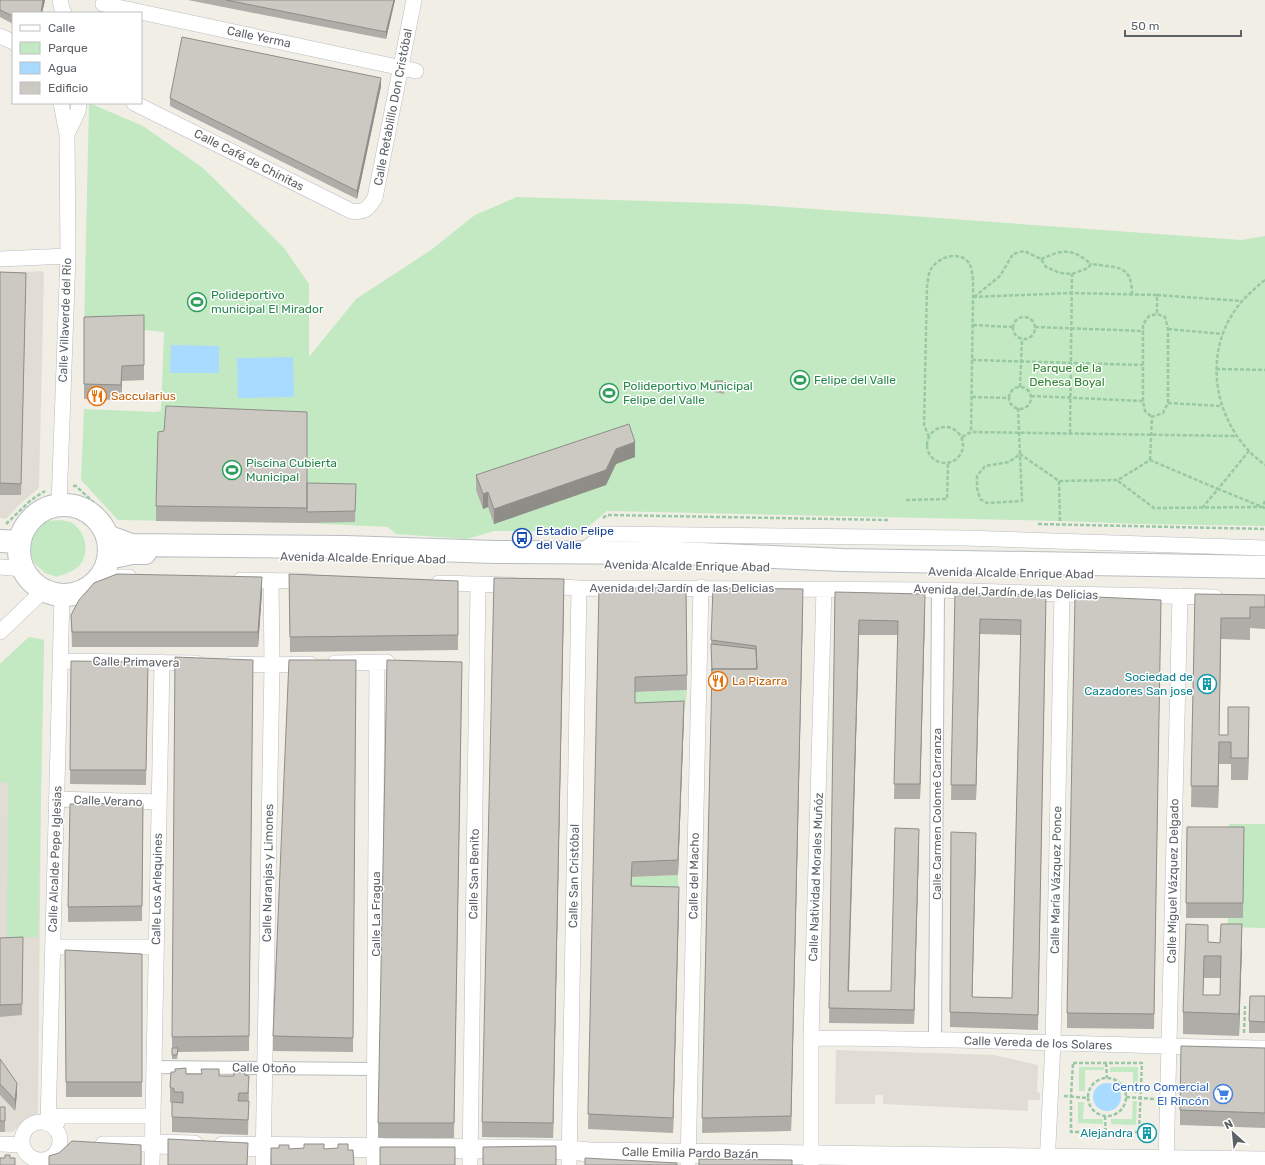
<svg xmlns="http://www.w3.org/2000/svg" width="1265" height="1165" font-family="Rubik,sans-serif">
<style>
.education{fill:#e1ddd4}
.green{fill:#c2e9c1}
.water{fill:#a8dbff}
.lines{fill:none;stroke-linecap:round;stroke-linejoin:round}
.pedestrian-casing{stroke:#b8bcc0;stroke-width:14}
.minor-casing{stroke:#b8bcc0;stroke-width:16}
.tertiary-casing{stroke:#b8bcc0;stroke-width:20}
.secondary-casing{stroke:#b9bdc2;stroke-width:24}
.path{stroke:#99c8a5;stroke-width:2.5;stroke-dasharray:4 2;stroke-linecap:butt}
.pedestrian{stroke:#fff;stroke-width:12}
.minor{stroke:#fff;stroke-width:15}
.tertiary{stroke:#fff;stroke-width:19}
.secondary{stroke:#fff;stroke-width:22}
.wall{fill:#afada8;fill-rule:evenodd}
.shaded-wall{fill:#8f8d88}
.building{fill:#ccc9c3;stroke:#8f8d88;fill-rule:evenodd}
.labels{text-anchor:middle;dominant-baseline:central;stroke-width:3;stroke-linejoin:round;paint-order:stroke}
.street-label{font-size:12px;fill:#5d6267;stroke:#fff}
.leisure-label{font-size:12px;fill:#27864d;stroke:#fff;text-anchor:start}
.park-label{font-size:12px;fill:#308431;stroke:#fff}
.food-label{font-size:12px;fill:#c56008;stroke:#fff;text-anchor:start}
.transit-label{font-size:12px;fill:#164399;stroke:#fff;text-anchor:start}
.culture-label{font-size:12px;fill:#0d838f;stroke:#fff;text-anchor:end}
.shop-label{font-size:12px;fill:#366cbe;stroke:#fff;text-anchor:end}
</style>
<rect width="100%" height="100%" fill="#f1eee6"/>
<path class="education" d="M 42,271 L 44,274 L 39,488 L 22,502 L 6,519 L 0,518 L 0,273 Z
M 29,637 L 44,640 L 41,798 L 38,1113 L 27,1119 L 13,1132 L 0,1132 L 0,664 Z
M 836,1050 L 994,1055 L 1038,1065 L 1037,1092 L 1040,1093 L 1040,1100 L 1028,1100 L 1028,1111 L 883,1104 L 883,1095 L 875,1095 L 875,1104 L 835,1104 Z"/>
<path class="green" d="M 89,103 L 143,126 L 203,168 L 284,248 L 309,284 L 309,357 L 356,299 L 431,250 L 475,215 L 517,197 L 744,204 L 1241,240 L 1265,236 L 1265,526 L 1143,524 L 1060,521 L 607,511 L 583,531 L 494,531 L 467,539 L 396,534 L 388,527 L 307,523 L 118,520 L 81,480 L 84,409 L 155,412 L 161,411 L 164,332 L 144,330 L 84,329 Z
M 60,520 C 63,521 69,521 72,523 C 86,532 90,552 80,565 C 75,571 64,574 57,577 L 45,573 L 34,563 L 29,550 L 31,539 L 36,530 L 47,521 Z
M 29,637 L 44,640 L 38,937 L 7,937 L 8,783 L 0,782 L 0,664 Z
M 687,690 L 684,716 L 635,718 L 635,692 Z
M 1229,824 L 1265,824 L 1265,928 L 1227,927 L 1228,918 L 1243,918 L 1244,843 L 1231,842 Z
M 678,875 L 679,901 L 631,900 L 632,877 Z
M 1079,1067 L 1104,1067 L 1104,1070 L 1085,1070 L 1085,1091 L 1079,1091 Z
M 1110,1067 L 1138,1067 L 1138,1093 L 1133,1093 L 1133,1072 L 1110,1072 Z
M 1133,1101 L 1137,1101 L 1136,1125 L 1111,1124 L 1111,1119 L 1132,1119 Z
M 1078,1102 L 1084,1102 L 1083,1119 L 1103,1119 L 1103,1124 L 1078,1123 Z"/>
<path class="water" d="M 171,345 L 219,346 L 219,373 L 170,373 Z
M 293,357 L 294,397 L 238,398 L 237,358 Z
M1093 1097a14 14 0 1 1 28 0a14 14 0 1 1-28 0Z"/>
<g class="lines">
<g class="pedestrian-casing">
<path id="pedestrian" d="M 935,1039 L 938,590
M 153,1067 L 375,1069"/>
</g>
<g class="minor-casing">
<path id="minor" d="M 60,0 L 62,9 L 64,13
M 103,4 L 416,71
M 0,36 L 13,42
M 134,103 L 351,211 C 364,213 368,209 375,198 L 414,0
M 67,134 L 78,111 L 79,103
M 0,259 L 68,256
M 59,505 L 68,256 L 67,134 L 61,103
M 581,553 L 604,534 L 965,538 L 1265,548
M 0,567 L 23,569
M 100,577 L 129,577
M 241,580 L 309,581
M 439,583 L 513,585
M 545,586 L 579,588 L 938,590 L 1062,594 L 1215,597
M 0,632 L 44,590
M 60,661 L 196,663
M 335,663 L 387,662
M 232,664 L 272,665 L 310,664
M 56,799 L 159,802
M 53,947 L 156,947
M 811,1038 C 963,1038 1114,1046 1265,1048
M22 1141a19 19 0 1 1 38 0a19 19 0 1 1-38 0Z
M 48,1124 L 62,595
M 55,1129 L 59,1116 L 153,1116
M 0,1144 L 22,1145
M 103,1144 L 152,1144
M 152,1165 L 162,662
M 263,1165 L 272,665 L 271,580
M 374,1165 L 377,662
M 470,1165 L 478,584
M 569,1165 L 579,588
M 688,1165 L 701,587
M 811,1165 L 811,1038 L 824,589
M 1047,1165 L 1053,1043 L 1062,594
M 1166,1165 L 1180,596"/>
</g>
<g class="tertiary-casing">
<path id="tertiary" d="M 152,1144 L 194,1145
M 223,1146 L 569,1150 L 590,1152 L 1265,1161"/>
</g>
<g class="secondary-casing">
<path id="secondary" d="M19 550a45 45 0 1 1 90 0a45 45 0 1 1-90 0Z
M 107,536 L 131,545 L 345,547 L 495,552 L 677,553 L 843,560 L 1265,567
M 0,541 L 20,542
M 109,556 L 118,556 L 132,553 L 145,553"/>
</g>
<path class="path" d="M 1041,259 C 1048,257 1055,252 1062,252 C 1073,250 1084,258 1091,264
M 1265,280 C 1259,284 1254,290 1249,294 C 1198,342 1210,425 1265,465
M 1157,295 L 1242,301
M 973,297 L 1071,293 L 1157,295 L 1157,314
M 974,297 L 1000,276 L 1013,254 L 1024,251 L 1041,259 L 1046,267 L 1060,273 L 1072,274 L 1088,268 L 1091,264 C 1115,268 1132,263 1132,294
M1013 328a11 11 0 1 1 22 0a11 11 0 1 1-22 0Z
M 973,325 L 1012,327
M 1035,327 L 1144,331
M 1168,329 L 1223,334
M 972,360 L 1143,365
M 1216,369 L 1265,370
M 1020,387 L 1022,339
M1009 398a11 11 0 1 1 22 0a11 11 0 1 1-22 0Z
M 1031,396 L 1143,401
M 972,397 L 1009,398
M 1168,403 L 1222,406
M 1018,408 L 1020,454 L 1009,462 L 985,466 L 977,476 L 977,488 L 980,499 L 987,503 L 1022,501 L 1020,454 L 1059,481 L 1118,480 L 1150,460 L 1218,489 L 1249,451
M927 445a18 18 0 1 1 36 0a18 18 0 1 1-36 0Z
M 1070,433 L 1072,274
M 929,437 L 924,425 L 927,286 C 928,282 928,275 930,271 C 936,258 958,249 969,263 C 974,271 973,288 973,297 L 971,432
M 962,437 L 971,432 L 1236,436
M 1150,460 L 1152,417 L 1163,413 L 1168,403 L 1168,329 L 1165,317 L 1157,314 L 1149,316 L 1143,324 L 1143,401 L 1145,411 L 1152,417
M 1059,481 L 1060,521
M 1118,481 L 1154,508 L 1262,507 L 1265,501
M 73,486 L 76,486 L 110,518
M 906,500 L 947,499 L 948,464
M 1202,508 L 1218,489 L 1265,508
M 603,518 L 607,515 L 889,520
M 6,524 L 31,500 L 45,491
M 1038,524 L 1265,529
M 1244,1033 L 1245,1006
M 1073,1063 L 1142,1063 L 1139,1132 L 1071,1132 L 1071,1096 Z
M 1106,1063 L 1107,1078
M1088 1097a19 19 0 1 1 38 0a19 19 0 1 1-38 0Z
M 1064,1096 L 1087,1098
M 1126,1097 L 1154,1099
M 1105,1116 L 1106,1139"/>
<use href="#pedestrian" class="pedestrian"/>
<use href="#minor" class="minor"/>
<use href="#tertiary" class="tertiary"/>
<use href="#secondary" class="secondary"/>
</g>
<path class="wall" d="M 0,0 L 45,0 L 42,13 L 13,13 L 13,24 L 0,17 Z
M 188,0 L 395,0 L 386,39 Z
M 381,86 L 357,199 L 170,106 L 170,98 Z
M 0,272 L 26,273 L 21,495 L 0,495 Z
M 144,315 L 144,380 L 122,381 L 121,400 L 84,399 L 84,317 Z
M 724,381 L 724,394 L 714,392 L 714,388 Z
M 635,457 L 616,464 L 606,485 L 494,524 L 488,507 L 483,509 L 476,490 L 476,475 Z
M 356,484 L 355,522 L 307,523 L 156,521 L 156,506 L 307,500 Z
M 289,574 L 458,581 L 458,650 L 290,652 Z
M 599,588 L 686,588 L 687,690 L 635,692 L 635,703 L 684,716 L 678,875 L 632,877 L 632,886 L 679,901 L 673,1133 L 588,1129 Z
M 262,592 L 258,647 L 72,647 L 71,615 Z
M 835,592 L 925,609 L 920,799 L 894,799 L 898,635 L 859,635 L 849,991 L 891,991 L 919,844 L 914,1024 L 829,1023 Z
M 955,593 L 1046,610 L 1038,1030 L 950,1027 L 951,832 L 976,848 L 972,997 L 1012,998 L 1021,635 L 980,634 L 976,800 L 951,800 Z
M 564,594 L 553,1138 L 482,1137 L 482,1122 Z
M 1195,594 L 1265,595 L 1265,629 L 1250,628 L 1250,640 L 1221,639 L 1219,735 L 1228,735 L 1249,729 L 1248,780 L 1231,780 L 1231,764 L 1219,764 L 1218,808 L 1191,807 Z
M 1161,600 L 1154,1029 L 1067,1028 L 1067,1013 Z
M 803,604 L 791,1131 L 702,1133 L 712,678 L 711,640 Z
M 253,660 L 249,1051 L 178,1052 L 177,1059 L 172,1059 L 172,1037 Z
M 356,660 L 353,1052 L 273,1051 L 273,1036 Z
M 71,661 L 148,677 L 146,785 L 70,784 Z
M 462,677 L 454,1138 L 378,1138 L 378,1123 Z
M 143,803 L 142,921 L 68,922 L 68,907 Z
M 1187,827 L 1244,827 L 1243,918 L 1186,918 Z
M 23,937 L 22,1015 L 0,1017 L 0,938 Z
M 1208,942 L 1242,946 L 1239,1036 L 1183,1034 L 1183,1012 ZM 1204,978 L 1221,978 L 1220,995 L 1203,995 Z
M 65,950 L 142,954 L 142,1097 L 66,1097 Z
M 1265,996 L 1265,1033 L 1249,1033 L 1249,1021 Z
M 1265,1048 L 1265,1128 L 1180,1125 L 1180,1110 Z
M 0,1059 L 17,1094 L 15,1111 L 0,1095 Z
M 186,1074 L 219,1076 L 249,1091 L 248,1135 L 172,1132 L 172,1103 L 170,1102 L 170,1087 Z
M 0,1107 L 5,1107 L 5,1132 L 0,1132 Z
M 1141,1125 L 1152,1125 L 1152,1138 L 1141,1138 Z"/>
<path class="shaded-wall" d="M 43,0 L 45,0 L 42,13 L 41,13 Z
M 394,0 L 395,0 L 386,39 L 386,32 Z
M 381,78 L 381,86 L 357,199 L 357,191 Z
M 122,366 L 122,381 L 121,400 L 121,385 Z
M 635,442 L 635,457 L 616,464 L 606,485 L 494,524 L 494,509 L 616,449 Z
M 488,492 L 488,507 L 483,509 L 483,494 Z
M 262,577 L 262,592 L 258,647 L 258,632 Z
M 564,579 L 564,594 L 553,1138 L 553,1123 Z
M 803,589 L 803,604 L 791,1131 L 791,1116 Z
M 925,594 L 925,609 L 920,799 L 920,784 Z
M 1221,618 L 1221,639 L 1219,742 Z
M 980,619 L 980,634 L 976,800 L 976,785 Z
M 859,620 L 859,635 L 848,1005 L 848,991 Z
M 684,701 L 684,716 L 678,875 L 678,860 Z
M 1249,707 L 1249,729 L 1248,780 L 1248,758 Z
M 1219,742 L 1219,764 L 1218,808 L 1218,786 Z
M 919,829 L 919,844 L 914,1024 L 914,1010 Z
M 976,833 L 976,848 L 972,1012 L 972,997 Z
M 679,887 L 679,901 L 673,1133 L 673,1118 Z
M 1242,924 L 1242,946 L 1239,1036 L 1239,1014 Z
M 17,1083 L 17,1094 L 15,1111 L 15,1100 Z"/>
<path class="building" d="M 0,0 L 43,0 L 41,13 L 13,13 L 13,16 L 0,10 Z
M 226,0 L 394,0 L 386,32 Z
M 182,37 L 381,78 L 357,191 L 170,98 Z
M 0,272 L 26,273 L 21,484 L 0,483 Z
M 144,315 L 144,365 L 122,366 L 121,385 L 84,384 L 84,317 Z
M 715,381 L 724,381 L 724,390 L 714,388 Z
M 166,406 L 307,412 L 307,508 L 156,506 L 158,432 L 164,431 Z
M 629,424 L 635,442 L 616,449 L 606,470 L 494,509 L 488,492 L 483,494 L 476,475 Z
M 307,483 L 356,484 L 355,511 L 307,512 Z
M 117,574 L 262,577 L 258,632 L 72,632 L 71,615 L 79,600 L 94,583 Z
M 289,574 L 458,581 L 458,635 L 290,637 Z
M 494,578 L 564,579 L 553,1123 L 482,1122 Z
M 599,588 L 686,588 L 687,675 L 635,677 L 635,703 L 684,701 L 678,860 L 632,862 L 631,886 L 679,887 L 673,1118 L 588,1114 Z
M 713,588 L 803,589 L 791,1116 L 702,1118 L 712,669 L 757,669 L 756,646 L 711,640 Z
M 835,592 L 925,594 L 920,784 L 894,784 L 898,621 L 859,620 L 848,991 L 891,991 L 895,828 L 919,829 L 914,1010 L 829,1008 Z
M 955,593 L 1046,595 L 1038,1015 L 950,1012 L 951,832 L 976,833 L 972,997 L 1012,998 L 1021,620 L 980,619 L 976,785 L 951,785 Z
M 1195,594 L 1265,595 L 1265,607 L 1250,607 L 1250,618 L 1221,618 L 1219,735 L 1228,735 L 1228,707 L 1249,707 L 1248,758 L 1231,758 L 1231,742 L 1219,742 L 1218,786 L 1191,786 Z
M 1075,596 L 1161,600 L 1154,1014 L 1067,1013 Z
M 711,644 L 756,649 L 757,669 L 712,669 L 712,671 Z
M 175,657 L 253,660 L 249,1036 L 172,1037 Z
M 289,660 L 356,660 L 353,1038 L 273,1036 Z
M 387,660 L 462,662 L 454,1123 L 378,1123 Z
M 71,661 L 148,662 L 146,770 L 70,770 Z
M 143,803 L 142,906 L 68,907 L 70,804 Z
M 1187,827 L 1244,827 L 1243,903 L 1186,903 Z
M 1186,924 L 1208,925 L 1208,942 L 1220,943 L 1221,924 L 1242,924 L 1239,1014 L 1183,1012 ZM 1204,956 L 1221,956 L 1220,995 L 1203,995 Z
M 23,937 L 22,1004 L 0,1005 L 0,938 Z
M 65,950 L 142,954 L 142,1082 L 66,1082 Z
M 1250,996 L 1265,996 L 1265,1022 L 1249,1021 Z
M 1181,1046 L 1265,1048 L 1265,1113 L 1180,1110 Z
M 172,1048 L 178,1048 L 177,1055 L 172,1055 Z
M 0,1059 L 17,1083 L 15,1100 L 0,1084 Z
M 186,1068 L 186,1074 L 202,1074 L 201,1069 L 219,1069 L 219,1076 L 234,1076 L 234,1072 L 244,1072 L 245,1075 L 249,1076 L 248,1093 L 239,1093 L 238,1101 L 249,1101 L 248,1120 L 172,1117 L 172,1102 L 183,1103 L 183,1092 L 174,1092 L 174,1089 L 170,1087 L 171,1072 L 175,1072 L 175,1069 Z
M 0,1107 L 5,1107 L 5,1121 L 0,1121 Z
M 1141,1125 L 1152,1125 L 1152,1134 L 1141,1134 Z
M 168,1139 L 248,1143 L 247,1165 L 168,1165 Z
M 72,1141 L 141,1145 L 141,1165 L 49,1165 L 49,1156 L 59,1153 Z
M 304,1144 L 324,1144 L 324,1149 L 338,1148 L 338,1144 L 348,1144 L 348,1150 L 353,1150 L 354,1165 L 271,1165 L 271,1148 L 279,1148 L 279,1145 L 289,1145 L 289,1149 L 304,1148 Z
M 556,1146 L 556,1165 L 483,1165 L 483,1147 Z
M 380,1147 L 455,1147 L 455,1165 L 380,1165 Z
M 5,1155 L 10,1155 L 10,1158 L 15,1158 L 15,1165 L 0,1165 L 0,1158 L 5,1158 Z
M 585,1158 L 677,1163 L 677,1165 L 585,1165 Z
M 699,1159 L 792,1160 L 792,1165 L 699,1165 Z"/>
<defs>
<g id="stadium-ring" transform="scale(1)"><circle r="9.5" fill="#fff" stroke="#2e9e5b" stroke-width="1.5"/><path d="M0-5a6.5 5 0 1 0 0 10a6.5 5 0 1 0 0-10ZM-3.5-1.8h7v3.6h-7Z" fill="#2e9e5b"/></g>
<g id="restaurant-ring" transform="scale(1)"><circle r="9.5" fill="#fff" stroke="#e8710a" stroke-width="1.5"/><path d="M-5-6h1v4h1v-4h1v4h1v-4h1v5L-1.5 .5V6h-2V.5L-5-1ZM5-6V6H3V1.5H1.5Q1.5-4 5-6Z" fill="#e8710a"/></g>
<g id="bus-ring" transform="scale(1)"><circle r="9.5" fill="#fff" stroke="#1a4fb4" stroke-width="1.5"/><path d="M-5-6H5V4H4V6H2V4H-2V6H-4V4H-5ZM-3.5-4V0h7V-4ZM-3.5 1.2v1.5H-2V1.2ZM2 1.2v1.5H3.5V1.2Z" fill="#1a4fb4"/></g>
<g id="building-ring" transform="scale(1)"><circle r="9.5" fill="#fff" stroke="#0f9aa8" stroke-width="1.5"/><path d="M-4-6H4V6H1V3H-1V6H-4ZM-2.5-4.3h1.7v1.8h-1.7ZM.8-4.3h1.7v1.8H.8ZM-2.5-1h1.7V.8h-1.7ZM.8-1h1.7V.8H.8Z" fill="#0f9aa8"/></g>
<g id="supermarket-ring" transform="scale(1)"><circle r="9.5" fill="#fff" stroke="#3f7fe0" stroke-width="1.5"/><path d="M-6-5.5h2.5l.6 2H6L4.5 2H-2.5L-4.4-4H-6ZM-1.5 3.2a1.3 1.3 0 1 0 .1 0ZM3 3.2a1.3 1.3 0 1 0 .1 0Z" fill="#3f7fe0"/></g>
</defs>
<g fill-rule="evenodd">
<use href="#stadium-ring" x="197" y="302"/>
<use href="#stadium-ring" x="800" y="380"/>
<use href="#stadium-ring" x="609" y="393"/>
<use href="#restaurant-ring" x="97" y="396"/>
<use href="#stadium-ring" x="232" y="470"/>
<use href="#bus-ring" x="522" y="538"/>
<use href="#restaurant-ring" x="718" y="681"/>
<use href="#building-ring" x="1207" y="684"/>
<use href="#supermarket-ring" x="1223" y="1094"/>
<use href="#building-ring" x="1147" y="1133"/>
</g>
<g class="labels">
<g class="street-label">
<text transform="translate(259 37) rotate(12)">Calle Yerma</text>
<text transform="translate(393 107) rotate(-79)">Calle Retablillo Don Cristóbal</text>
<text transform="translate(249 160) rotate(27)">Calle Café de Chinitas</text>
<text transform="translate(65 320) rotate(-88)">Calle Villaverde del Rio</text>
<text transform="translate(363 558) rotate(1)">Avenida Alcalde Enrique Abad</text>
<text transform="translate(687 566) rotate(1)">Avenida Alcalde Enrique Abad</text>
<text transform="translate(1011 573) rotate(1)">Avenida Alcalde Enrique Abad</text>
<text x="682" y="588">Avenida del Jardín de las Delicias</text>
<text transform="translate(1006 592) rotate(2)">Avenida del Jardín de las Delicias</text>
<text transform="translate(136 662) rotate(1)">Calle Primavera</text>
<text transform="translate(108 801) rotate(2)">Calle Verano</text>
<text transform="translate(937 814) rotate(-90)">Calle Carmen Colomé Carranza</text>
<text transform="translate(55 859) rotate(-88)">Calle Alcalde Pepe Iglesias</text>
<text transform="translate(268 873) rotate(-89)">Calle Naranjas y Limones</text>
<text transform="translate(474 874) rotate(-89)">Calle San Benito</text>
<text transform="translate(574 876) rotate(-89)">Calle San Cristóbal</text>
<text transform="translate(694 876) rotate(-89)">Calle del Macho</text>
<text transform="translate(816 877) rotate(-88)">Calle Natividad Morales Muñóz</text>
<text transform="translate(1056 880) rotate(-89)">Calle María Vázquez Ponce</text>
<text transform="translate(1173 881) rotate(-89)">Calle Miguel Vázquez Delgado</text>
<text transform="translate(157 889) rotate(-89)">Calle Los Arlequines</text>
<text transform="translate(376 914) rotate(-90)">Calle La Fragua</text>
<text transform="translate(1038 1043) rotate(2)">Calle Vereda de los Solares</text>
<text transform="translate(264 1068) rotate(1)">Calle Otoño</text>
<text transform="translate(690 1153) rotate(1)">Calle Emilia Pardo Bazán</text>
</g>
<g class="leisure-label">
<text x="211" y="295">Polideportivo<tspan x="211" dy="14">municipal El Mirador</tspan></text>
<text x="814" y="380">Felipe del Valle</text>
<text x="623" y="386">Polideportivo Municipal<tspan x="623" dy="14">Felipe del Valle</tspan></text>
<text x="246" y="463">Piscina Cubierta<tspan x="246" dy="14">Municipal</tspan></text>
</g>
<g class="park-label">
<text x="1067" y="368">Parque de la<tspan x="1067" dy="14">Dehesa Boyal</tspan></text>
</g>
<g class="food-label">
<text x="111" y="396">Saccularius</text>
<text x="732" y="681">La Pizarra</text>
</g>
<g class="transit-label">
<text x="536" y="531">Estadio Felipe<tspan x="536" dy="14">del Valle</tspan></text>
</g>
<g class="culture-label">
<text x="1193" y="677">Sociedad de<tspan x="1193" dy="14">Cazadores San jose</tspan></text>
<text x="1133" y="1133">Alejandra</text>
</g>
<g class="shop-label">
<text x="1209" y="1087">Centro Comercial<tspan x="1209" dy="14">El Rincón</tspan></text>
</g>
</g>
<rect x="12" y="12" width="130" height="92" fill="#ffffff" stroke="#bec0c2"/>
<rect x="20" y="25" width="20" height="6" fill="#ffffff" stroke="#bec0c2"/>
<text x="48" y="32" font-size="12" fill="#5d6267">Calle</text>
<rect x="20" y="42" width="20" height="12" fill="#c2e9c1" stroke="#bec0c2"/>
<text x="48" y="52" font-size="12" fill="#5d6267">Parque</text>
<rect x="20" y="62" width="20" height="12" fill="#a8dbff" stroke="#bec0c2"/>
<text x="48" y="72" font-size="12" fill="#5d6267">Agua</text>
<rect x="20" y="82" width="20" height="12" fill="#ccc9c3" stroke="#bec0c2"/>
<text x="48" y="92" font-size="12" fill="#5d6267">Edificio</text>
<g transform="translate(1233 1133) rotate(333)" stroke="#ffffff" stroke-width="3" paint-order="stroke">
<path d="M0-3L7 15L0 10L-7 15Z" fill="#5d6267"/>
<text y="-6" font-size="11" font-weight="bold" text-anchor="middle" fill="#5d6267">N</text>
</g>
<path d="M1125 30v6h116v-6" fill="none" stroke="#5d6267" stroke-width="2"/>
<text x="1131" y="30" font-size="12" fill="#5d6267" stroke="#ffffff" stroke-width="3" paint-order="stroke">50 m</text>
</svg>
